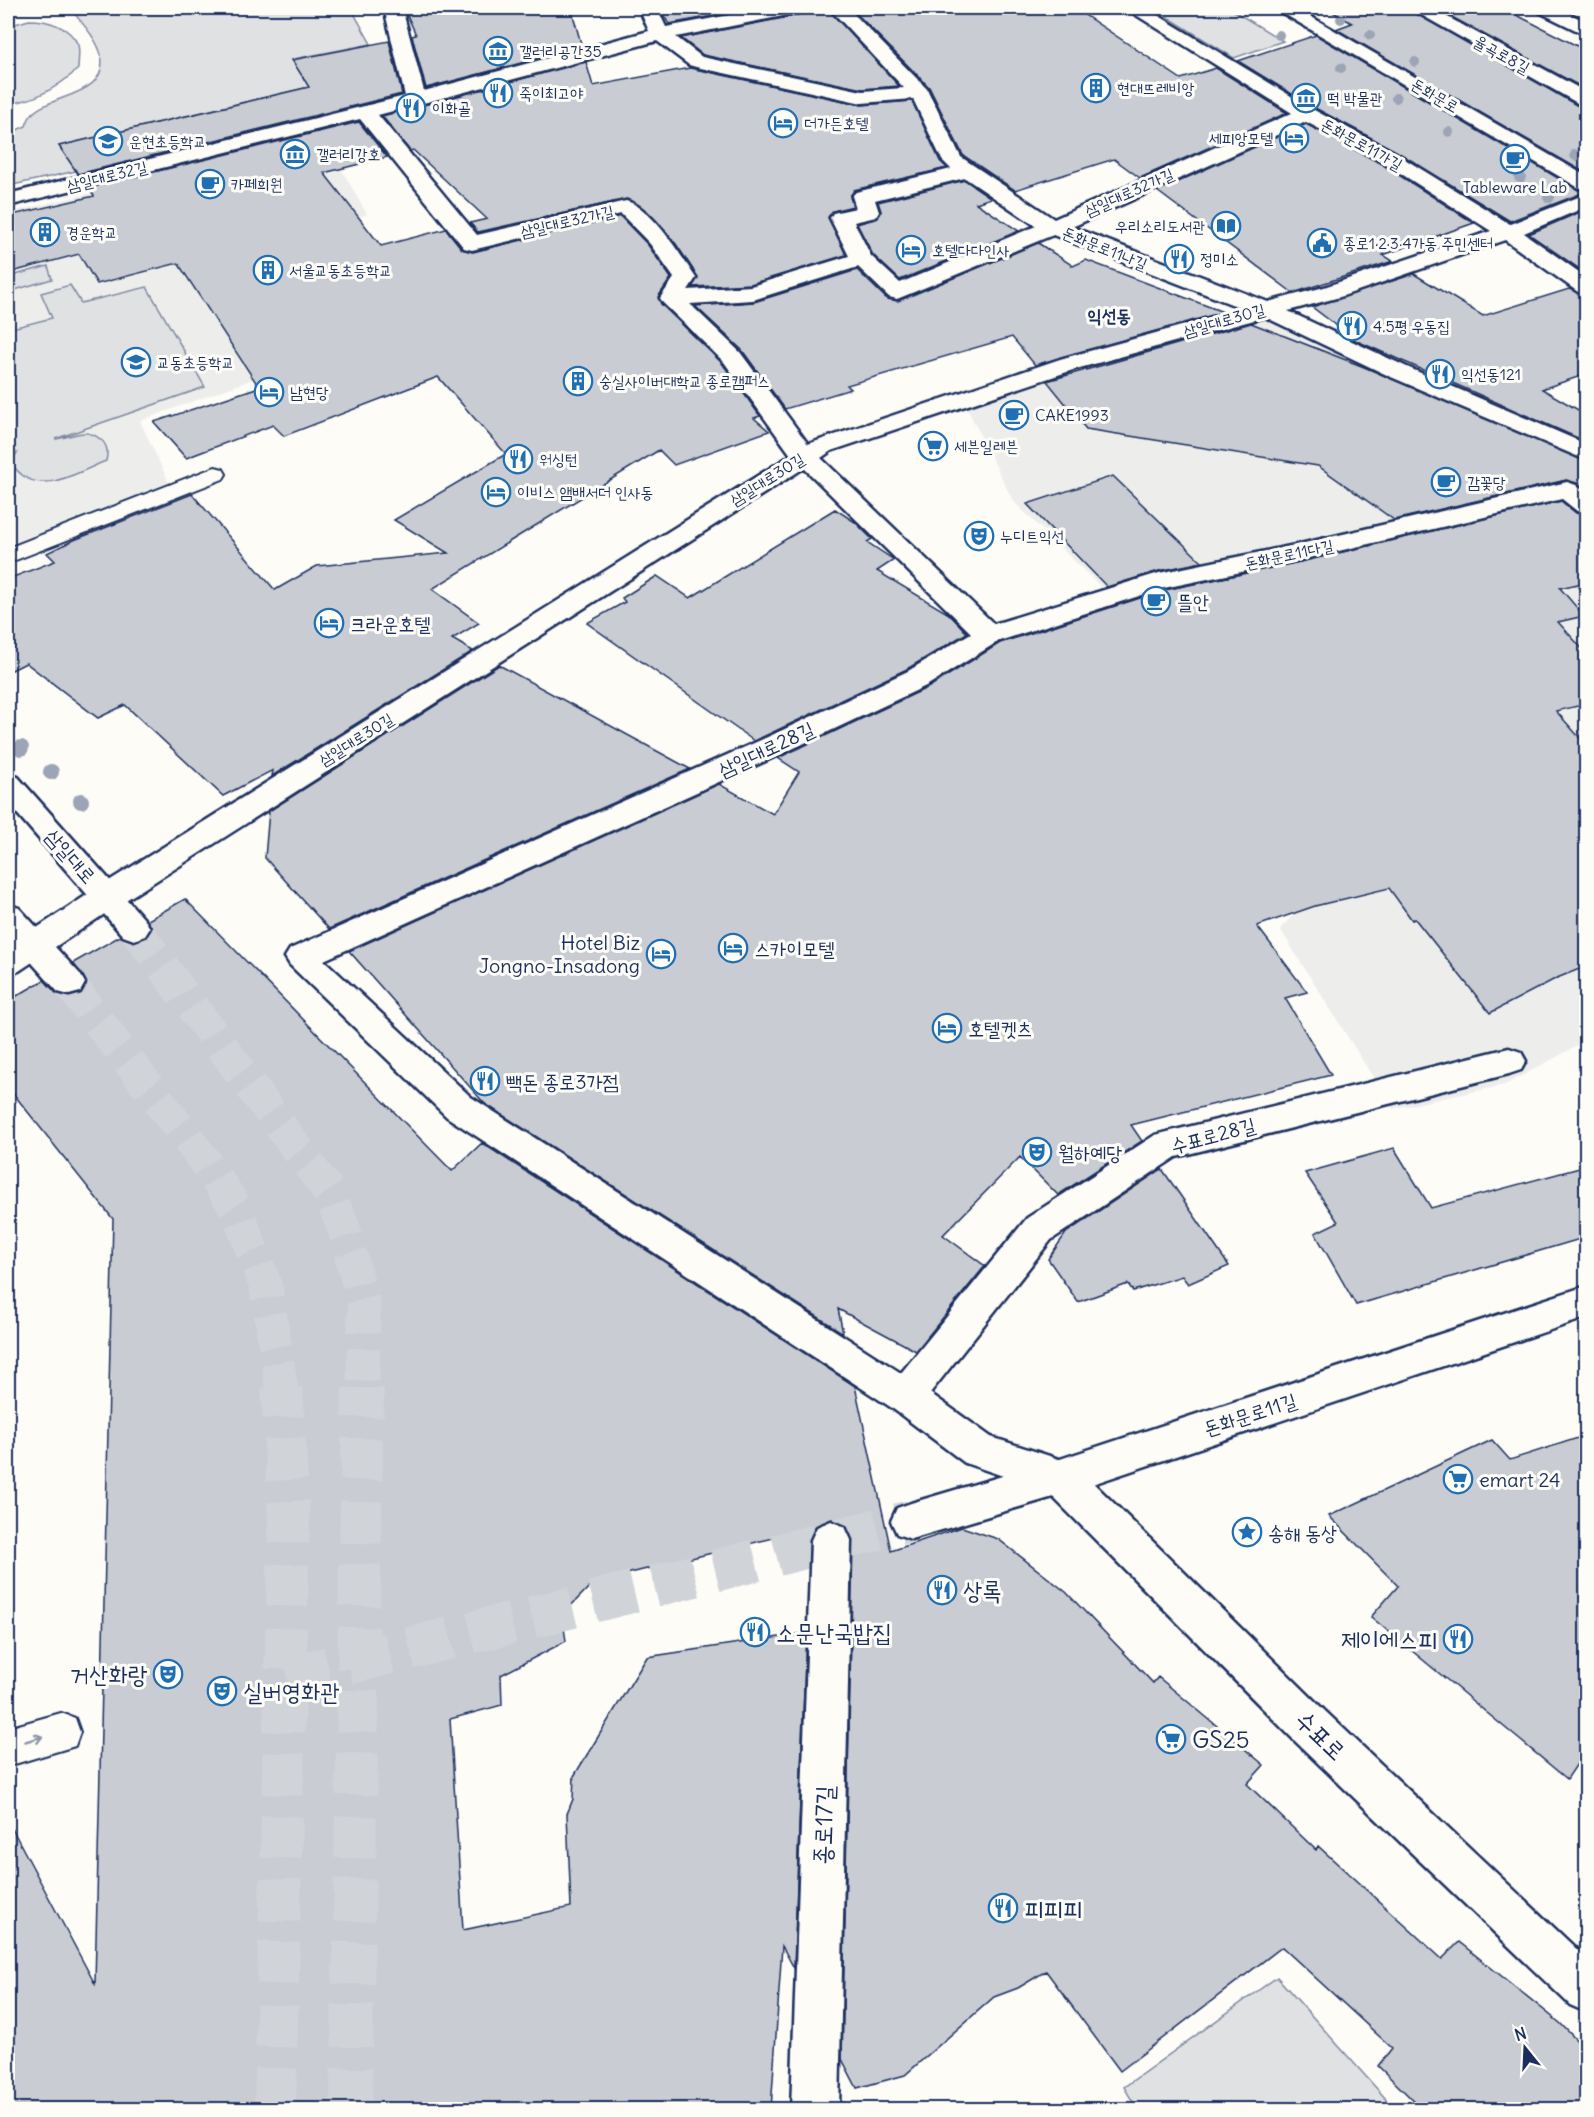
<svg xmlns="http://www.w3.org/2000/svg" width="1594" height="2117" font-family="Delius,'Poor Story',sans-serif">
<style>
.built{fill:#edeeec}
.green{fill:#e0e1e3;stroke:#7e88a0;stroke-width:1.5}
.building{fill:#c9ccd3;stroke:#1b2f5e;stroke-width:1.5}
.lines{fill:none;stroke-linecap:round;stroke-linejoin:round}
.secondary-tunnel{stroke:#d0d3d8;stroke-width:42;stroke-dasharray:42 21;stroke-linecap:butt}
.primary-tunnel-far1{stroke:#d0d3d8;stroke-width:33;stroke-dasharray:33 16;stroke-linecap:butt}
.primary-tunnel{stroke:#d0d3d8;stroke-width:42;stroke-dasharray:42 21;stroke-linecap:butt}
.lane-casing{stroke:#1b2f5e;stroke-width:4}
.street-casing{stroke:#1b2f5e;stroke-width:5}
.secondary-casing{stroke:#1b2f5e;stroke-width:5}
.primary-casing{stroke:#1b2f5e;stroke-width:5}
.lane{fill:#fdfcf7;fill-rule:evenodd}
.street{fill:#fdfcf7;fill-rule:evenodd}
.secondary{fill:#fdfcf7;fill-rule:evenodd}
.primary{fill:#fdfcf7;fill-rule:evenodd}
.tree{fill:#9ca4b5}
.oneway{stroke:#8c96aa}
.labels{text-anchor:middle;dominant-baseline:central;stroke-width:6;stroke-linejoin:round;paint-order:stroke}
.far-poi-label{font-size:16px;fill:#1b2f5e;stroke:#fdfcf7;text-anchor:start}
.far-street-label{font-size:16px;fill:#1b2f5e;stroke:#fdfcf7}
.far-quarter-label{font-size:18px;font-weight:bold;fill:#1b2f5e;stroke:#fdfcf7}
.poi-label{font-size:20px;fill:#1b2f5e;stroke:#fdfcf7;text-anchor:start}
.street-label{font-size:20px;fill:#1b2f5e;stroke:#fdfcf7}
.near-poi-label{font-size:24px;fill:#1b2f5e;stroke:#fdfcf7;text-anchor:start}
.near-street-label{font-size:24px;fill:#1b2f5e;stroke:#fdfcf7}
</style>
<rect width="100%" height="100%" fill="#fdfcf7"/>
<filter id="ink" filterUnits="userSpaceOnUse"><feTurbulence type="fractalNoise" baseFrequency=".0167" numOctaves="2"/><feDisplacementMap in="SourceGraphic" scale="12" xChannelSelector="R" yChannelSelector="G"/><feConvolveMatrix kernelMatrix="1 2 1 2 8 2 1 2 1" color-interpolation-filters="sRGB"/></filter>
<g filter="url(#ink)">
<path class="built" d="M 342,170 L 367,214 L 333,226 L 275,371 L 140,421 L 172,489 L 8,556 L 8,213 L 158,177 L 184,210 Z
M 1246,307 L 1472,403 L 1586,456 L 1586,1041 L 1505,1085 L 1393,1109 L 1280,929 L 1299,909 L 1043,820 L 926,683 L 973,632 L 1107,593 L 1013,501 L 958,390 L 1034,365 Z"/>
<path class="green" d="M 70,8 L 351,8 L 371,44 L 293,59 L 309,87 L 59,146 L 76,171 L 8,186 L 8,134 L 26,126 C 27,123 29,117 32,114 C 51,94 110,96 101,55 C 97,38 80,21 70,8 Z
M 1153,8 L 1229,8 L 1283,41 L 1234,58 Z
M 29,20 C 47,20 70,26 78,45 C 80,51 78,62 78,69 C 57,88 36,100 8,104 L 8,79 L 13,70 L 13,51 L 8,47 L 8,26 Z
M 48,266 L 52,279 L 8,292 L 8,277 Z
M 70,285 L 81,303 L 147,287 L 205,387 L 55,439 C 70,438 85,426 100,439 C 108,445 108,452 106,461 C 82,470 45,494 22,475 C 17,470 13,468 11,461 L 17,453 L 8,456 L 8,329 L 52,318 L 41,293 Z
M 1277,1977 L 1395,2109 L 1137,2109 L 1124,2087 Z"/>
<path class="building" d="M 404,8 L 571,8 L 582,47 L 426,88 L 412,36 L 416,35 Z
M 659,8 L 757,8 L 669,24 Z
M 804,8 L 827,8 L 899,86 L 862,89 L 703,55 L 681,38 L 794,16 L 801,14 Z
M 851,8 L 1074,8 L 1181,79 L 1216,68 L 1287,113 L 1140,178 L 1114,159 L 1015,190 L 963,155 L 929,87 Z
M 1326,8 L 1407,8 L 1578,106 L 1587,108 L 1587,174 L 1336,29 L 1352,23 Z
M 1435,8 L 1503,8 L 1587,51 L 1587,90 Z
M 1316,35 L 1578,190 L 1585,192 L 1510,221 L 1396,151 L 1315,108 L 1238,61 Z
M 389,41 L 402,94 L 78,174 L 59,146 L 309,87 L 292,60 Z
M 586,62 L 593,86 L 690,68 L 862,105 L 912,101 L 940,161 L 947,168 L 854,190 L 850,197 L 853,206 L 833,211 L 828,217 L 846,255 L 751,284 L 692,287 L 698,277 L 676,244 L 647,211 L 627,199 L 478,232 L 470,223 L 487,219 L 413,150 L 410,151 L 382,116 Z
M 359,122 L 387,157 L 324,173 L 381,246 L 446,229 L 462,249 L 473,252 L 620,216 L 648,245 L 671,278 L 658,297 L 661,304 L 722,363 L 760,416 L 754,418 L 769,431 L 674,465 L 659,450 L 432,589 L 479,623 L 452,639 L 473,651 L 272,776 L 273,770 L 223,796 L 125,705 L 98,718 L 26,663 L 8,672 L 8,579 L 55,561 L 47,553 L 74,540 L 192,494 L 275,590 L 317,566 L 448,553 L 394,520 L 506,454 L 438,377 L 284,436 L 273,425 L 186,458 L 154,422 L 259,387 L 178,263 L 97,284 L 79,254 L 8,273 L 8,216 L 94,196 L 88,188 Z
M 1306,124 L 1380,163 L 1474,223 L 1383,255 L 1393,261 L 1293,293 L 1157,191 Z
M 965,180 L 991,198 L 976,203 L 1019,231 L 900,280 L 873,255 L 857,224 L 878,218 L 881,211 L 878,202 Z
M 1587,209 L 1587,274 L 1529,234 Z
M 1038,243 L 1073,266 L 1086,260 L 1223,312 L 1035,365 L 1012,337 L 847,385 L 851,389 L 785,409 L 742,350 L 695,306 L 754,302 L 857,270 L 887,299 L 898,301 Z
M 1414,274 L 1483,316 L 1569,289 L 1587,296 L 1587,374 L 1542,389 L 1587,415 L 1587,442 L 1357,341 L 1312,307 Z
M 1251,323 L 1364,367 L 1587,462 L 1587,491 L 1577,483 L 1566,480 L 1394,520 L 1318,466 L 1086,429 L 1047,381 Z
M 1113,476 L 1202,562 L 1159,571 L 1107,587 L 1027,504 Z
M 1561,501 L 1576,513 L 1587,516 L 1587,582 L 1560,588 L 1584,616 L 1558,622 L 1587,654 L 1587,704 L 1556,711 L 1587,746 L 1587,966 L 1557,978 L 1490,1013 L 1415,919 L 1412,920 L 1389,888 L 1315,906 L 1257,926 L 1307,992 L 1285,998 L 1331,1075 L 1131,1125 L 1142,1141 L 1058,1195 L 1020,1157 L 943,1235 L 985,1266 L 916,1351 L 838,1309 L 843,1333 L 485,1104 L 349,951 L 719,784 L 773,814 L 799,772 L 778,758 L 929,687 L 1000,643 L 1165,590 L 1300,562 Z
M 835,509 L 855,522 L 872,539 L 867,542 L 894,560 L 877,571 L 949,614 L 967,633 L 907,669 L 754,741 L 587,623 L 625,602 L 622,598 L 657,576 L 690,598 Z
M 499,665 L 690,769 L 329,929 L 265,858 L 269,811 Z
M 185,899 L 452,1171 L 482,1143 L 855,1386 L 891,1551 L 962,1527 L 998,1539 L 1066,1592 L 1153,1683 L 1158,1677 L 1264,1765 L 1247,1784 L 1316,1850 L 1318,1846 L 1442,1959 L 1459,1942 L 1560,2023 L 1587,2051 L 1587,2109 L 1422,2109 L 1378,2066 L 1392,2048 L 1282,1947 L 1120,2071 L 1046,1971 L 1018,1988 L 994,1997 L 905,2075 L 857,2088 L 842,2059 L 853,1540 L 847,1526 L 832,1519 L 814,1528 L 594,1582 L 562,1615 L 566,1641 L 501,1675 L 502,1705 L 450,1719 L 463,1930 L 571,1907 L 567,1814 L 573,1799 L 574,1776 L 647,1657 L 806,1633 L 794,1968 L 782,1946 L 771,2109 L 8,2109 L 8,1821 L 95,1984 L 113,1219 L 8,1087 L 8,1001 L 44,980 L 57,994 L 68,997 L 81,994 L 87,982 L 73,963 L 120,936 L 133,942 L 146,938 L 152,929 L 148,920 Z
M 1394,1148 L 1431,1208 L 1587,1166 L 1587,1237 L 1356,1305 L 1315,1233 L 1338,1222 L 1305,1173 Z
M 1162,1169 L 1229,1266 L 1188,1284 L 1182,1276 L 1133,1291 L 1128,1284 L 1078,1302 L 1048,1259 L 1066,1233 Z
M 1587,1435 L 1587,1749 L 1567,1779 L 1371,1617 L 1398,1586 L 1329,1516 L 1492,1440 L 1510,1460 Z"/>
<g class="lines">
<path class="secondary-tunnel" d="M 287,1676 L 359,1661 L 911,1521"/>
<path class="primary-tunnel-far1" d="M 134,928 L 329,1192 L 344,1229 L 364,1305 L 363,1390
M 69,983 L 203,1159 L 236,1208 L 266,1287 L 282,1390"/>
<path class="primary-tunnel" d="M 275,2110 L 289,1519 L 282,1388
M 351,2110 L 363,1388"/>
<g class="lane-casing">
<path id="lane" d="M 215,467 L 223,469 L 226,474 L 223,479 L 8,563 L 8,548 Z
M 61,1713 L 75,1718 L 80,1732 L 75,1746 L 8,1766 L 8,1728 Z"/>
</g>
<g class="street-casing">
<path id="street" d="M 384,8 L 402,8 L 424,91 L 649,31 L 639,8 L 657,8 L 666,27 L 767,8 L 802,8 L 800,12 L 793,14 L 676,37 L 702,57 L 862,91 L 904,88 L 829,8 L 848,8 L 927,89 L 961,157 L 1054,219 L 1292,113 L 1125,8 L 1146,8 L 1314,110 L 1395,153 L 1510,224 L 1586,194 L 1586,207 L 1524,233 L 1586,277 L 1586,294 L 1578,292 L 1505,240 L 1340,297 L 1288,311 L 1407,367 L 1586,444 L 1586,460 L 1391,377 L 1265,317 L 1076,369 L 831,451 L 821,458 L 994,624 L 1159,573 L 1300,544 L 1567,482 L 1576,485 L 1586,493 L 1586,514 L 1577,511 L 1562,499 L 1300,560 L 1164,588 L 999,641 L 928,685 L 792,749 L 324,960 L 471,1097 L 901,1373 L 1027,1218 L 1155,1135 L 1509,1048 L 1521,1052 L 1526,1061 L 1521,1070 L 1509,1074 L 1176,1157 L 1051,1240 L 930,1393 L 991,1437 L 1074,1464 L 1326,1712 L 1586,1958 L 1586,2012 L 1570,2005 L 1296,1742 L 1047,1491 L 965,1463 L 892,1408 L 447,1117 L 290,965 L 285,957 L 290,949 L 772,735 L 908,671 L 971,633 L 804,468 L 118,905 L 19,971 L 8,975 L 8,947 L 96,889 L 791,455 L 724,362 L 663,303 L 660,298 L 674,278 L 650,244 L 621,214 L 472,250 L 464,248 L 360,119 L 8,206 L 8,194 L 405,96 ZM 657,41 L 689,65 L 696,67 L 862,103 L 913,99 L 942,160 L 951,169 L 856,192 L 852,196 L 856,208 L 833,213 L 830,218 L 849,256 L 751,286 L 688,290 L 696,278 C 681,256 652,207 626,201 L 477,235 L 378,115 ZM 1306,122 L 1381,161 L 1491,231 L 1324,287 L 1268,302 L 1072,227 ZM 965,178 L 1036,226 L 900,283 L 871,256 L 854,222 L 876,217 L 879,212 L 875,200 ZM 1053,235 L 1244,309 L 1060,359 L 808,444 L 740,352 L 690,304 L 753,300 L 858,267 L 889,297 L 897,299 Z
M 1409,8 L 1431,8 L 1586,92 L 1586,106 L 1579,104 Z
M 1537,8 L 1559,8 L 1586,22 L 1586,35 L 1539,12 Z
M 831,1521 L 845,1527 L 851,1540 L 839,2110 L 791,2110 L 811,1540 L 817,1527 Z"/>
</g>
<g class="secondary-casing">
<path id="secondary" d="M 1274,8 L 1296,8 L 1586,176 L 1586,190 L 1579,188 Z
M 1586,1286 L 1586,1318 L 1060,1495 L 911,1539 L 897,1534 L 891,1521 L 897,1508 L 911,1503 L 1060,1459 Z"/>
</g>
<g class="primary-casing">
<path id="primary" d="M 8,774 L 18,777 L 145,920 L 150,928 L 145,936 L 134,940 L 123,936 L 8,803 Z
M 8,904 L 19,908 L 80,974 L 85,983 L 80,992 L 69,995 L 58,992 L 8,936 Z"/>
</g>
<use href="#lane" class="lane"/>
<use href="#street" class="street"/>
<use href="#secondary" class="secondary"/>
<use href="#primary" class="primary"/>
</g>
<g class="tree">
<circle cx="1341" cy="19" r="5"/>
<circle cx="1279" cy="35" r="5"/>
<circle cx="1370" cy="35" r="5"/>
<circle cx="1415" cy="62" r="5"/>
<circle cx="1341" cy="68" r="5"/>
<circle cx="1396" cy="98" r="5"/>
<circle cx="1449" cy="132" r="5"/>
<circle cx="1576" cy="155" r="6"/>
<circle cx="1520" cy="177" r="6"/>
<circle cx="1549" cy="197" r="6"/>
<circle cx="21" cy="748" r="8"/>
<circle cx="51" cy="772" r="8"/>
<circle cx="81" cy="801" r="8"/>
</g>
<defs><path id="oneway-shaft" d="M-6 0H5M1.5-3L5.5 0L1.5 3" fill="none" stroke-width="1.6" stroke-linecap="round" stroke-linejoin="round" transform="scale(1.5)"/></defs>
<use class="oneway" href="#oneway-shaft" transform="translate(34 1739) rotate(-16)"/>
</g>
<defs>
<g id="museum-ring" transform="scale(1.5)"><circle r="9.5" fill="#fdfcf7" stroke="#1f6fb2" stroke-width="1.5"/><path d="M0-6L6-3V-2H-6V-3ZM-5-1h2V3h-2ZM-1-1h2V3h-2ZM3-1h2V3H3ZM-6 4H6V6H-6Z" fill="#1f6fb2"/></g>
<g id="building-ring" transform="scale(1.5)"><circle r="9.5" fill="#fdfcf7" stroke="#1f6fb2" stroke-width="1.5"/><path d="M-4-6H4V6H1V3H-1V6H-4ZM-2.5-4.3h1.7v1.8h-1.7ZM.8-4.3h1.7v1.8H.8ZM-2.5-1h1.7V.8h-1.7ZM.8-1h1.7V.8H.8Z" fill="#1f6fb2"/></g>
<g id="restaurant-ring" transform="scale(1.5)"><circle r="9.5" fill="#fdfcf7" stroke="#1f6fb2" stroke-width="1.5"/><path d="M-5-6h1v4h1v-4h1v4h1v-4h1v5L-1.5 .5V6h-2V.5L-5-1ZM5-6V6H3V1.5H1.5Q1.5-4 5-6Z" fill="#1f6fb2"/></g>
<g id="hotel-ring" transform="scale(1.5)"><circle r="9.5" fill="#fdfcf7" stroke="#1f6fb2" stroke-width="1.5"/><path d="M-6-4.5h1.5V1H6V5H4.5V3h-9V5H-6ZM-4 0a1.8 1.8 0 1 1 3.6 0ZM.5 0V-2.5h3Q6-2.5 6 0Z" fill="#1f6fb2"/></g>
<g id="school-ring" transform="scale(1.5)"><circle r="9.5" fill="#fdfcf7" stroke="#1f6fb2" stroke-width="1.5"/><path d="M0-5L7-2L0 1L-7-2ZM-4 1L0 2.5L4 1V4Q0 6-4 4Z" fill="#1f6fb2"/></g>
<g id="cafe-ring" transform="scale(1.5)"><circle r="9.5" fill="#fdfcf7" stroke="#1f6fb2" stroke-width="1.5"/><path d="M-5.5-4.5H6V0H3Q3 3.5 0 3.5H-2.5Q-5.5 3.5-5.5 0ZM3-3.2v2h1.7v-2ZM-6 4.5H4V6H-6Z" fill="#1f6fb2"/></g>
<g id="library-ring" transform="scale(1.5)"><circle r="9.5" fill="#fdfcf7" stroke="#1f6fb2" stroke-width="1.5"/><path d="M-6-4Q-3-5.5-.7-3.5V5Q-3 3-6 4ZM6-4Q3-5.5 .7-3.5V5Q3 3 6 4Z" fill="#1f6fb2"/></g>
<g id="civic-ring" transform="scale(1.5)"><circle r="9.5" fill="#fdfcf7" stroke="#1f6fb2" stroke-width="1.5"/><path d="M-.6-6.5H3V-4.5H.6V-3L4-1V1h2V6H-6V1h2V-1L-.6-3ZM-1.2 2.5V6h2.4V2.5Z" fill="#1f6fb2"/></g>
<g id="supermarket-ring" transform="scale(1.5)"><circle r="9.5" fill="#fdfcf7" stroke="#1f6fb2" stroke-width="1.5"/><path d="M-6-5.5h2.5l.6 2H6L4.5 2H-2.5L-4.4-4H-6ZM-1.5 3.2a1.3 1.3 0 1 0 .1 0ZM3 3.2a1.3 1.3 0 1 0 .1 0Z" fill="#1f6fb2"/></g>
<g id="theatre-ring" transform="scale(1.5)"><circle r="9.5" fill="#fdfcf7" stroke="#1f6fb2" stroke-width="1.5"/><path d="M-5-5.5Q0-4 5-5.5V0Q5 5 0 6Q-5 5-5 0ZM-3.3-2.5H-1v1.5H-3.3ZM1-2.5H3.3v1.5H1ZM-2.8 1Q0 5.5 2.8 1Z" fill="#1f6fb2"/></g>
<g id="sight-ring" transform="scale(1.5)"><circle r="9.5" fill="#fdfcf7" stroke="#1f6fb2" stroke-width="1.5"/><path d="M0-6L1.8-2.2L6-1.7L2.9 1.2L3.7 5.4L0 3.3L-3.7 5.4L-2.9 1.2L-6-1.7L-1.8-2.2Z" fill="#1f6fb2"/></g>
</defs>
<g fill-rule="evenodd">
<use href="#museum-ring" x="498" y="51"/>
<use href="#building-ring" x="1096" y="88"/>
<use href="#restaurant-ring" x="498" y="93"/>
<use href="#museum-ring" x="1306" y="98"/>
<use href="#restaurant-ring" x="411" y="108"/>
<use href="#hotel-ring" x="783" y="123"/>
<use href="#hotel-ring" x="1294" y="138"/>
<use href="#school-ring" x="108" y="141"/>
<use href="#museum-ring" x="295" y="154"/>
<use href="#cafe-ring" x="1515" y="159"/>
<use href="#cafe-ring" x="210" y="184"/>
<use href="#library-ring" x="1226" y="226"/>
<use href="#building-ring" x="45" y="232"/>
<use href="#civic-ring" x="1322" y="243"/>
<use href="#hotel-ring" x="911" y="250"/>
<use href="#restaurant-ring" x="1179" y="259"/>
<use href="#building-ring" x="268" y="270"/>
<use href="#restaurant-ring" x="1352" y="326"/>
<use href="#school-ring" x="136" y="362"/>
<use href="#restaurant-ring" x="1440" y="374"/>
<use href="#building-ring" x="578" y="381"/>
<use href="#hotel-ring" x="269" y="392"/>
<use href="#cafe-ring" x="1014" y="415"/>
<use href="#supermarket-ring" x="933" y="446"/>
<use href="#restaurant-ring" x="518" y="459"/>
<use href="#cafe-ring" x="1446" y="482"/>
<use href="#hotel-ring" x="496" y="492"/>
<use href="#theatre-ring" x="979" y="536"/>
<use href="#cafe-ring" x="1156" y="601"/>
<use href="#hotel-ring" x="329" y="623"/>
<use href="#hotel-ring" x="733" y="948"/>
<use href="#hotel-ring" x="661" y="954"/>
<use href="#hotel-ring" x="947" y="1028"/>
<use href="#restaurant-ring" x="485" y="1081"/>
<use href="#theatre-ring" x="1037" y="1152"/>
<use href="#supermarket-ring" x="1458" y="1479"/>
<use href="#sight-ring" x="1247" y="1532"/>
<use href="#restaurant-ring" x="942" y="1590"/>
<use href="#restaurant-ring" x="755" y="1632"/>
<use href="#restaurant-ring" x="1458" y="1639"/>
<use href="#theatre-ring" x="168" y="1674"/>
<use href="#theatre-ring" x="222" y="1691"/>
<use href="#supermarket-ring" x="1171" y="1739"/>
<use href="#restaurant-ring" x="1003" y="1908"/>
</g>
<g class="labels">
<g class="far-poi-label">
<text x="519" y="51">갤러리공간35</text>
<text x="1117" y="88">현대뜨레비앙</text>
<text x="519" y="93">죽이최고야</text>
<text x="1327" y="98">떡 박물관</text>
<text x="432" y="108">이화골</text>
<text x="804" y="123">더가든호텔</text>
<text x="1273" y="138" text-anchor="end">세피앙모텔</text>
<text x="129" y="141">운현초등학교</text>
<text x="316" y="154">갤러리강호</text>
<text x="231" y="184">카페희원</text>
<text x="1515" y="187" text-anchor="middle">Tableware Lab</text>
<text x="1205" y="226" text-anchor="end">우리소리도서관</text>
<text x="66" y="232">경운학교</text>
<text x="1343" y="243">종로1·2·3·4가동 주민센터</text>
<text x="932" y="250">호텔다다인사</text>
<text x="1200" y="259">정미소</text>
<text x="289" y="270">서울교동초등학교</text>
<text x="1373" y="326">4.5평 우동집</text>
<text x="157" y="362">교동초등학교</text>
<text x="1461" y="374">익선동121</text>
<text x="599" y="381">숭실사이버대학교 종로캠퍼스</text>
<text x="290" y="392">남현당</text>
<text x="1035" y="415">CAKE1993</text>
<text x="954" y="446">세븐일레븐</text>
<text x="539" y="459">워싱턴</text>
<text x="1467" y="482">감꽃당</text>
<text x="517" y="492">이비스 앰배서더 인사동</text>
<text x="1000" y="536">누디트익선</text>
</g>
<g class="far-street-label">
<text transform="translate(1502 54) rotate(29)">율곡로8길</text>
<text transform="translate(1435 95) rotate(30)">돈화문로</text>
<text transform="translate(1362 144) rotate(29)">돈화문로11가길</text>
<text transform="translate(107 176) rotate(-14)">삼일대로32길</text>
<text transform="translate(1129 192) rotate(-24)">삼일대로32가길</text>
<text transform="translate(567 221) rotate(-13)">삼일대로32가길</text>
<text transform="translate(1105 248) rotate(22)">돈화문로11나길</text>
<text transform="translate(1224 320) rotate(-16)">삼일대로30길</text>
<text transform="translate(767 479) rotate(-32)">삼일대로30길</text>
<text transform="translate(1289 554) rotate(-12)">돈화문로11다길</text>
<text transform="translate(356 739) rotate(-32)">삼일대로30길</text>
</g>
<g class="far-quarter-label">
<text x="1109" y="315">익선동</text>
</g>
<g class="poi-label">
<text x="1177" y="601">뜰안</text>
<text x="350" y="623">크라운호텔</text>
<text x="640" y="942" text-anchor="end">Hotel Biz<tspan x="640" dy="23">Jongno-Insadong</tspan></text>
<text x="754" y="948">스카이모텔</text>
<text x="968" y="1028">호텔켓츠</text>
<text x="506" y="1081">빽돈 종로3가점</text>
<text x="1058" y="1152">월하예당</text>
<text x="1479" y="1479">emart 24</text>
<text x="1268" y="1532">송해 동상</text>
</g>
<g class="street-label">
<text transform="translate(766 749) rotate(-25)">삼일대로28길</text>
<text transform="translate(71 856) rotate(49)">삼일대로</text>
<text transform="translate(1213 1135) rotate(-15)">수표로28길</text>
<text transform="translate(1250 1414) rotate(-18)">돈화문로11길</text>
</g>
<g class="near-poi-label">
<text x="963" y="1590">상록</text>
<text x="776" y="1632">소문난국밥집</text>
<text x="1437" y="1639" text-anchor="end">제이에스피</text>
<text x="147" y="1674" text-anchor="end">거산화랑</text>
<text x="243" y="1691">실버영화관</text>
<text x="1192" y="1739">GS25</text>
<text x="1024" y="1908">피피피</text>
</g>
<g class="near-street-label">
<text transform="translate(1321 1735) rotate(44)">수표로</text>
<text transform="translate(823 1825) rotate(-88)">종로17길</text>
</g>
</g>
<rect width="1594" height="2117" fill="none" stroke="#fdfcf7" stroke-width="30"/>
<rect x="15" y="15" width="1564" height="2087" fill="none" stroke="#1b2f5e" stroke-width="2" filter="url(#ink)"/>
<g transform="translate(1525 2048) rotate(342)" stroke="#fdfcf7" stroke-width="4.5" paint-order="stroke">
<path d="M0-4.5L10 22L0 15L-10 22Z" fill="#1b2f5e"/>
<text y="-9" font-size="16" font-weight="bold" text-anchor="middle" fill="#1b2f5e">N</text>
</g>
</svg>
